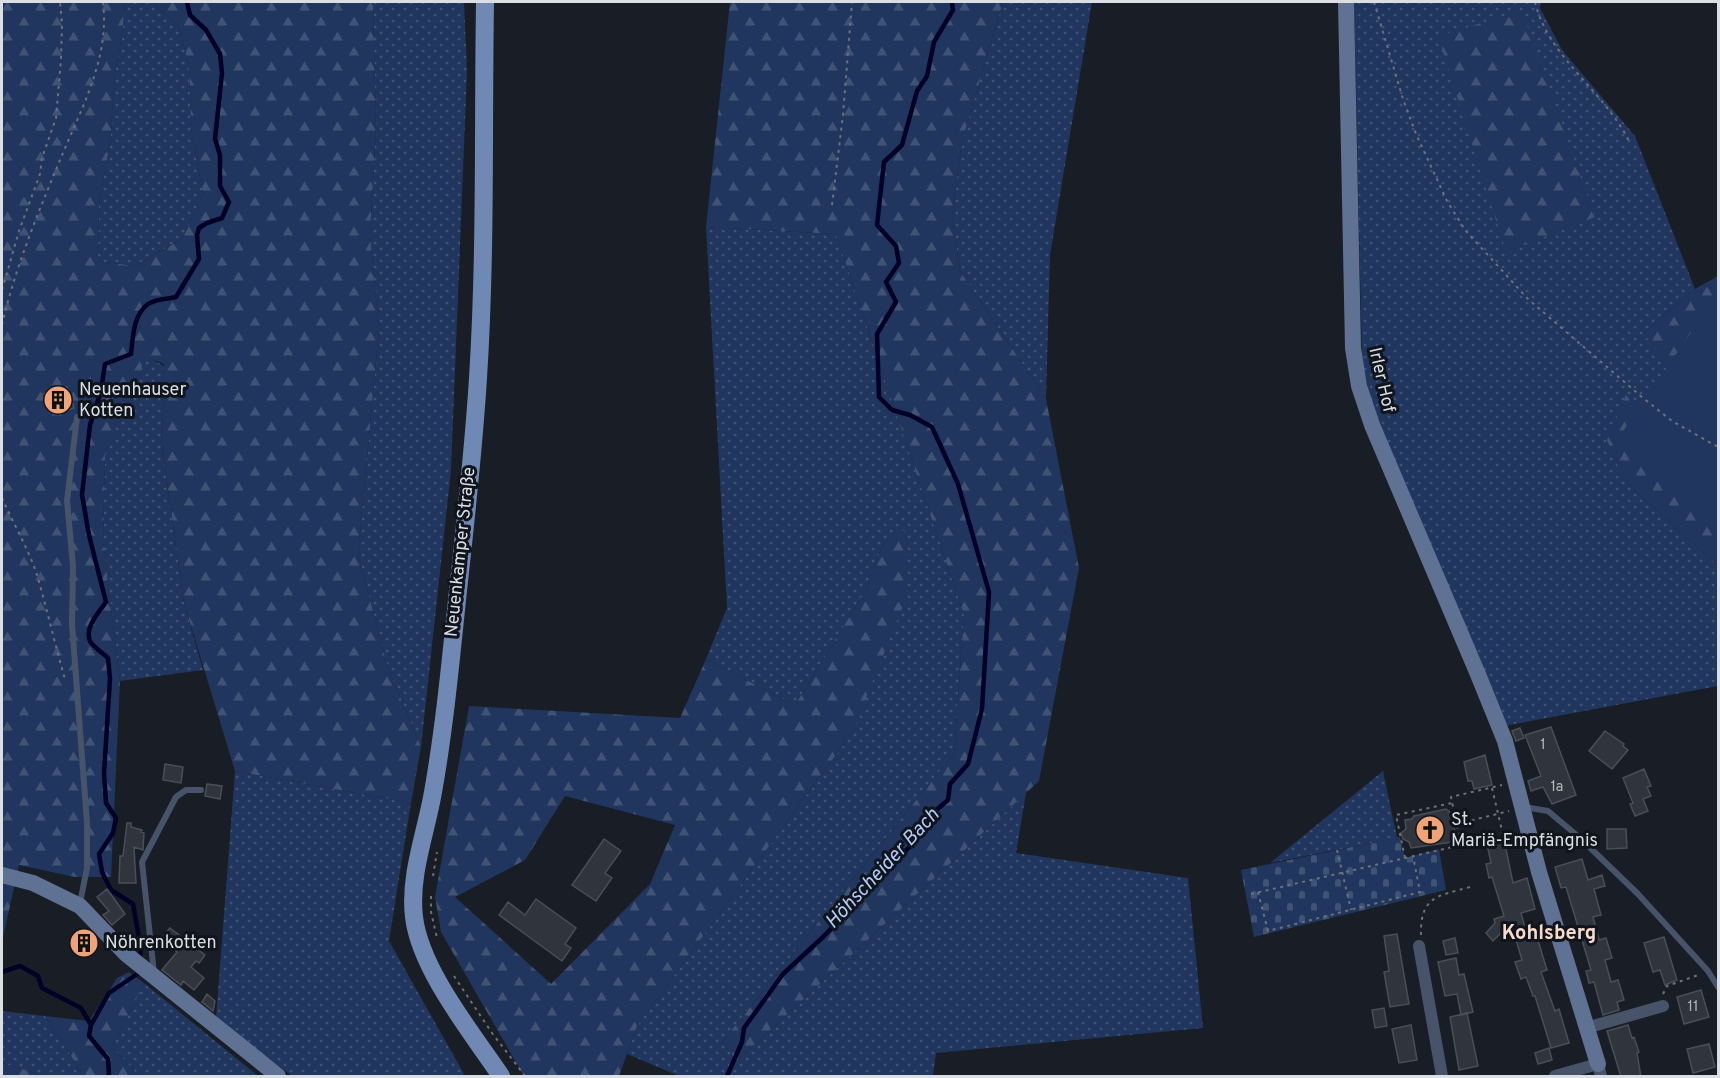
<svg xmlns="http://www.w3.org/2000/svg" width="1720" height="1078" font-family="Overpass,sans-serif">
<style>
.grass{fill:url(#grass-dots)}
.forest{fill:url(#forest-firs);fill-rule:evenodd}
.cemetery{fill:url(#cemetery-stones)}
.park{fill:#20365e}
.lines{fill:none;stroke-linecap:round;stroke-linejoin:round}
.stream{stroke:#000126;stroke-width:4.5}
.building{fill:#30353d;stroke:#494e57;stroke-width:1.5}
.path{stroke:#6d7178;stroke-width:2;stroke-dasharray:3 4.5;stroke-linecap:butt}
.lane{stroke:#475368;stroke-width:6}
.street{stroke:#475368;stroke-width:12}
.secondary{stroke:#5f7293;stroke-width:16}
.primary{stroke:#7089b4;stroke-width:18}
.labels{text-anchor:middle;dominant-baseline:central;stroke-width:6;stroke-linejoin:round;paint-order:stroke}
.number-label{font-size:15px;fill:#b0b4ba}
.street-label{font-size:18px;fill:#dbdfe4;stroke:#10141c}
.poi-label{font-size:18px;fill:#dbdfe4;stroke:#10141c;text-anchor:start}
.water-label{font-size:20px;font-style:italic;fill:#b2cbf7;stroke:#10141c}
.neighbourhood-label{font-size:20px;font-weight:bold;fill:#f9dbcb;stroke:#10141c}
</style>
<defs>
<pattern id="grass-dots" width="8" height="8" patternUnits="userSpaceOnUse" patternTransform="scale(1.5)"><rect width="8" height="8" fill="#20365e"/><path d="M2 2h.1M6 6h.1" fill="none" stroke="#405375" stroke-width="1.8" stroke-linecap="round"/></pattern>
<pattern id="forest-firs" width="22" height="20" patternUnits="userSpaceOnUse" patternTransform="scale(1.5)"><rect width="22" height="20" fill="#20365e"/><path d="M5 1l3.5 6h-7zM16 11l3.5 6h-7z" fill="#405375"/></pattern>
<pattern id="cemetery-stones" width="16" height="16" patternUnits="userSpaceOnUse" patternTransform="scale(1.5)"><rect width="16" height="16" fill="#20365e"/><path d="M2 7V4a2 2 0 0 1 4 0v3zM10 15v-3a2 2 0 0 1 4 0v3z" fill="#405375"/></pattern>
</defs>
<rect width="100%" height="100%" fill="#191d25"/>
<path class="grass" d="M 125,2 L 151,2 L 178,25 L 189,65 L 191,128 L 203,194 L 182,239 L 135,266 L 98,261 L 99,204 L 110,143 L 115,72 L 122,36 Z
M 373,2 L 464,2 L 467,71 L 451,470 L 421,747 L 388,668 L 358,554 L 379,329 L 370,234 L 376,129 Z
M 1003,2 L 1092,2 L 1050,255 L 1046,399 L 960,271 L 952,216 L 962,141 Z
M 1354,2 L 1541,2 L 1540,8 L 1562,50 L 1635,136 L 1695,289 L 1644,333 L 1708,393 L 1718,448 L 1626,396 L 1623,479 L 1718,566 L 1718,686 L 1504,726 L 1372,406 L 1362,361 Z
M 706,227 L 836,234 L 964,615 L 954,753 L 722,1042 L 737,1061 L 1026,793 L 1016,853 L 1188,878 L 1203,1028 L 936,1053 L 933,1076 L 679,1076 L 627,1054 L 637,1026 L 852,733 L 884,541 L 866,590 L 795,705 L 706,659 L 727,608 Z
M 146,356 L 164,366 L 162,447 L 184,603 L 203,670 L 120,681 L 103,542 L 105,454 Z
M 235,771 L 411,803 L 389,941 L 464,1074 L 462,1076 L 292,1076 L 216,1019 Z
M 1383,771 L 1397,838 L 1270,863 Z
M 144,983 L 258,1076 L 139,1076 L 112,1047 Z
M 2,1011 L 45,1016 L 84,1076 L 46,1076 L 2,1063 Z"/>
<path class="forest" d="M 2,2 L 125,2 L 122,36 L 115,72 L 110,143 L 99,204 L 98,261 L 135,266 L 182,239 L 203,194 L 191,128 L 189,65 L 178,25 L 151,2 L 373,2 L 376,129 L 370,234 L 379,329 L 358,554 L 388,668 L 421,747 L 411,803 L 235,771 L 184,603 L 162,446 L 164,364 L 146,357 L 105,455 L 103,542 L 120,681 L 111,877 L 75,877 L 19,865 L 2,942 Z
M 730,2 L 1003,2 L 962,141 L 952,216 L 960,271 L 1046,399 L 1079,568 L 1039,781 L 737,1061 L 722,1042 L 954,753 L 964,615 L 836,234 L 706,227 Z
M 1522,11 L 1595,217 L 1506,252 L 1438,36 Z
M 1718,276 L 1718,389 L 1708,393 L 1663,365 L 1644,333 L 1695,289 Z
M 1626,395 L 1718,448 L 1718,566 L 1623,479 L 1607,440 Z
M 904,530 L 905,601 L 852,733 L 637,1026 L 619,1076 L 524,1076 L 441,932 L 435,897 L 469,706 L 680,718 L 706,659 L 795,705 L 866,590 L 884,541 ZM 565,796 L 675,825 L 650,884 L 551,984 L 455,897 L 525,860 Z
M 129,972 L 144,983 L 112,1047 L 139,1076 L 84,1076 L 45,1016 L 89,1021 L 117,978 Z
M 2,1063 L 46,1076 L 2,1076 Z"/>
<path class="cemetery" d="M 1400,837 L 1405,858 L 1439,849 L 1446,890 L 1254,937 L 1241,870 Z"/>
<path class="park" d="M 1718,293 L 1718,521 L 1615,443 Z"/>
<g class="lines">
<path class="stream" d="M 139,961 L 141,949 L 133,904 L 111,890 L 102,872 L 99,854 L 113,833 L 116,818 L 106,803 L 104,773 L 110,679 L 108,658 C 103,653 93,647 90,641 C 84,628 99,612 106,602 L 89,535 L 82,495 L 90,425 L 101,391 L 105,364 L 131,354 C 133,337 133,315 148,304 C 155,299 167,299 176,297 L 199,259 L 197,235 L 199,228 L 207,223 L 222,218 L 229,202 L 220,186 L 220,155 L 215,139 L 222,73 L 220,54 L 206,30 L 190,15 L 187,2
M 2,972 L 20,966 L 38,976 L 42,988 L 81,1008 L 91,1025 L 89,1036 L 108,1059 L 109,1076
M 91,1025 L 109,993 L 137,974
M 727,1076 L 742,1042 L 744,1028 L 783,974 L 823,937 L 916,840 L 935,811 L 948,800 L 950,784 L 968,764 L 982,709 L 989,592 L 958,484 L 932,427 L 910,415 L 892,410 L 879,397 L 877,334 L 896,302 L 886,282 L 899,263 L 896,246 L 877,225 L 884,162 L 902,145 L 917,91 L 927,76 L 934,42 L 953,10 L 952,2"/>
</g>
<path class="building" d="M 67,387 L 74,408 L 56,414 L 53,405 L 46,407 L 42,394 Z
M 1551,727 L 1576,795 L 1552,804 L 1543,787 L 1531,791 L 1528,781 L 1541,776 L 1525,735 Z
M 1520,728 L 1524,738 L 1516,741 L 1512,731 Z
M 1605,731 L 1624,744 L 1623,746 L 1628,750 L 1612,769 L 1589,751 Z
M 1485,755 L 1492,785 L 1474,789 L 1472,781 L 1468,781 L 1464,762 Z
M 165,764 L 183,767 L 181,783 L 163,780 Z
M 1644,769 L 1651,786 L 1647,787 L 1651,796 L 1643,799 L 1648,811 L 1635,816 L 1630,804 L 1633,803 L 1623,778 Z
M 207,784 L 222,786 L 220,799 L 205,796 Z
M 1446,809 L 1451,813 L 1456,836 L 1452,842 L 1411,848 L 1409,842 L 1403,839 L 1401,833 L 1406,829 L 1405,820 L 1412,819 L 1414,816 Z
M 127,823 L 131,823 L 131,827 L 142,830 L 141,832 L 144,833 L 143,850 L 134,847 L 136,883 L 119,883 L 120,856 L 123,856 Z
M 1607,829 L 1626,829 L 1627,848 L 1607,849 Z
M 604,839 L 621,851 L 605,873 L 612,878 L 596,901 L 572,885 Z
M 1504,840 L 1513,883 L 1527,878 L 1535,909 L 1521,913 L 1528,939 L 1537,937 L 1547,970 L 1541,972 L 1555,1011 L 1559,1009 L 1569,1043 L 1551,1048 L 1535,996 L 1533,996 L 1526,977 L 1521,979 L 1515,962 L 1522,960 L 1511,923 L 1493,941 L 1486,933 L 1495,923 L 1494,919 L 1504,916 L 1492,877 L 1489,878 L 1486,864 L 1491,863 L 1487,844 Z
M 1582,859 L 1588,880 L 1602,875 L 1605,886 L 1594,889 L 1601,915 L 1593,917 L 1599,940 L 1606,938 L 1612,958 L 1605,960 L 1611,982 L 1618,980 L 1624,1000 L 1617,1002 L 1619,1010 L 1603,1015 L 1594,982 L 1589,983 L 1586,971 L 1591,970 L 1566,887 L 1561,888 L 1555,867 Z
M 107,889 L 125,914 L 112,925 L 103,915 L 109,911 L 97,897 Z
M 536,899 L 576,928 L 565,944 L 571,948 L 562,961 L 499,915 L 508,902 L 525,915 Z
M 170,928 L 205,955 L 199,963 L 196,961 L 191,967 L 204,978 L 194,990 L 183,981 L 181,985 L 162,970 L 177,952 L 174,949 L 176,946 L 163,936 Z
M 78,932 L 92,934 L 91,950 L 75,949 L 75,934 L 78,934 Z
M 1397,934 L 1409,1004 L 1390,1007 L 1384,972 L 1389,971 L 1384,936 Z
M 1664,937 L 1677,980 L 1665,985 L 1660,970 L 1653,972 L 1644,943 Z
M 1455,938 L 1458,953 L 1446,955 L 1443,941 Z
M 1456,958 L 1459,975 L 1464,974 L 1473,1012 L 1461,1015 L 1457,994 L 1445,996 L 1438,962 Z
M 1701,990 L 1709,1017 L 1684,1024 L 1677,997 Z
M 207,994 L 215,1001 L 213,1011 L 202,1002 Z
M 1384,1008 L 1387,1026 L 1375,1028 L 1372,1010 Z
M 1467,1013 L 1478,1066 L 1459,1070 L 1450,1017 Z
M 1411,1025 L 1417,1060 L 1399,1063 L 1392,1029 Z
M 1628,1025 L 1632,1038 L 1634,1037 L 1639,1052 L 1637,1053 L 1641,1077 L 1621,1077 L 1607,1031 Z
M 1709,1044 L 1715,1067 L 1693,1073 L 1687,1049 Z
M 1549,1048 L 1552,1060 L 1538,1064 L 1535,1053 Z"/>
<g class="lines">
<path class="path" d="M 1374,2 L 1403,99 L 1416,134 L 1447,201 L 1465,230 L 1528,299 L 1643,398 L 1672,421 L 1718,447
M 1535,2 C 1548,57 1604,91 1629,141
M 832,205 L 843,115 L 852,2
M 2,290 L 19,231 L 40,174 L 42,158 L 56,118 L 61,59 L 62,24 L 60,2
M 2,325 C 15,268 38,213 60,160 C 81,109 110,58 103,2
M 2,498 C 12,521 29,550 37,575 C 47,609 55,645 65,679
M 1492,788 L 1503,835
M 1457,824 L 1509,811
M 1337,850 L 1351,910
M 1405,858 L 1396,815 L 1452,803
M 433,876 L 437,852
M 1258,892 L 1268,931 L 1420,892 L 1413,856
M 1251,894 L 1461,845 L 1451,797 L 1502,785
M 431,896 L 431,912 L 437,938
M 1421,935 C 1420,896 1438,896 1470,887
M 454,976 L 492,1033 L 525,1076
M 1663,994 L 1667,986 L 1698,975"/>
<path class="lane" d="M 77,417 L 67,501 L 73,566 L 72,624 L 87,823 L 87,868 L 80,903
M 1524,807 L 1548,811 L 1580,838 L 1638,894 L 1708,971 L 1718,987
M 154,973 L 142,862 L 176,797 L 186,790 L 201,790"/>
<path class="street" d="M 1419,946 L 1442,1076
M 1586,1028 L 1663,1006
M 1555,1076 L 1598,1064 L 1601,1076"/>
<path class="secondary" d="M 1346,2 L 1353,348 L 1359,386 L 1372,425 L 1477,672 L 1505,741 L 1539,872 L 1598,1064
M 2,875 L 33,883 L 80,906 L 126,954 L 278,1076"/>
<path class="primary" d="M 485,2 C 483,127 486,253 478,378 C 474,443 467,508 460,572 C 452,645 446,719 433,792 C 426,833 409,875 414,917 C 420,969 472,1033 501,1076"/>
</g>
<defs>
<g id="building-disc" transform="scale(1.5)"><circle r="9.5" fill="#efa376" stroke="#10141c"/><path d="M-4-6H4V6H1V3H-1V6H-4ZM-2.5-4.3h1.7v1.8h-1.7ZM.8-4.3h1.7v1.8H.8ZM-2.5-1h1.7V.8h-1.7ZM.8-1h1.7V.8H.8Z" fill="#111"/></g>
<g id="church-disc" transform="scale(1.5)"><circle r="9.5" fill="#efa376" stroke="#10141c"/><path d="M-1.2-6h2.4v3.5h3.3v2.4h-3.3V6h-2.4V-.1h-3.3v-2.4h3.3Z" fill="#111"/></g>
</defs>
<g fill-rule="evenodd">
<use href="#building-disc" x="58" y="400"/>
<use href="#church-disc" x="1430" y="830"/>
<use href="#building-disc" x="84" y="943"/>
</g>
<g class="labels">
<g class="number-label">
<text x="1543" y="745">1</text>
<text x="1557" y="787">1a</text>
<text x="1693" y="1007">11</text>
</g>
<g class="street-label">
<text transform="translate(1381 380) rotate(77)">Irler Hof</text>
<text transform="translate(461 552) rotate(-84)">Neuenkamper Straße</text>
</g>
<g class="poi-label">
<text x="79" y="390">Neuenhauser<tspan x="79" dy="21">Kotten</tspan></text>
<text x="1451" y="820">St.<tspan x="1451" dy="21">Mariä-Empfängnis</tspan></text>
<text x="105" y="943">Nöhrenkotten</text>
</g>
<g class="water-label">
<text transform="translate(883 869) rotate(-47)">Höhscheider Bach</text>
</g>
<g class="neighbourhood-label">
<text x="1549" y="934">Kohlsberg</text>
</g>
</g>
<rect width="1720" height="1078" fill="none" stroke="#dbdfe4" stroke-width="6"/>
</svg>
